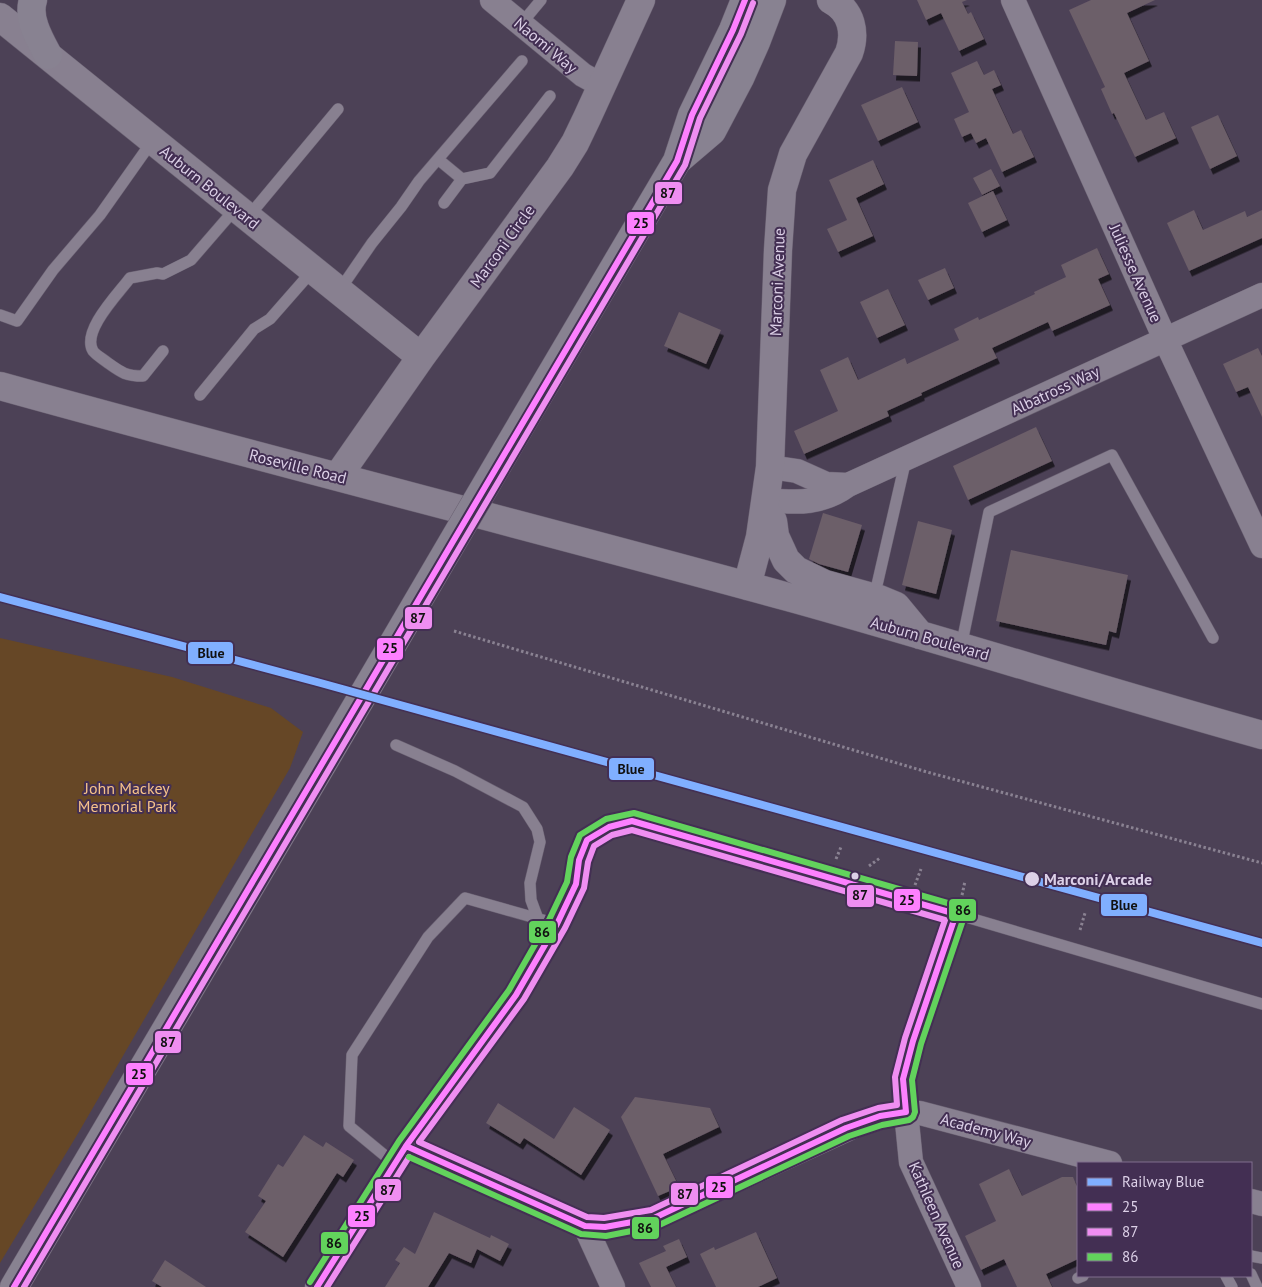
<svg xmlns="http://www.w3.org/2000/svg" width="1262" height="1287" font-family="'PT Sans',sans-serif">
<style>
.green{fill:#664726}
.building{fill:#6c5e69;filter:url(#shadow)}
.lines{fill:none;stroke-linecap:round;stroke-linejoin:round}
.service-casing{stroke:#6a6072;stroke-width:12}
.minor-casing{stroke:#6a6072;stroke-width:25}
.tertiary-casing{stroke:#6a6072;stroke-width:29}
.secondary-casing{stroke:#6a6072;stroke-width:29}
.path{stroke:#8a8292;stroke-width:3;stroke-dasharray:2.5 2.5;stroke-linecap:butt}
.service{stroke:#888090;stroke-width:11}
.minor{stroke:#888090;stroke-width:24}
.tertiary{stroke:#888090;stroke-width:28}
.secondary{stroke:#888291;stroke-width:28}
.secondary-bridge-casing{stroke:#6a6072;stroke-width:29;stroke-linecap:butt}
.secondary-bridge{stroke:#888291;stroke-width:28}
.bus-1-casing{stroke:#432f53;stroke-width:10}
.bus-2-casing{stroke:#432f53;stroke-width:10}
.bus-3-casing{stroke:#432f53;stroke-width:10}
.bus-1{stroke:#fd80ff;stroke-width:6}
.bus-2{stroke:#ef8ef1;stroke-width:6}
.bus-3{stroke:#62d35c;stroke-width:6}
.rail-1-casing{stroke:#432f53;stroke-width:11}
.rail-1{stroke:#80afff;stroke-width:8}
.bus-dot{fill:#dcd0e7;stroke:#432f53;stroke-width:2}
.labels{text-anchor:middle;dominant-baseline:central;stroke-width:4;stroke-linejoin:round;paint-order:stroke}
.street-label{font-size:16px;fill:#dcd0e7;stroke:#432f53}
.park-label{font-size:16px;fill:#f6c289;stroke:#432f53}
.stop-label{font-size:16px;font-weight:bold;fill:#dcd0e7;stroke:#432f53;text-anchor:start}
.line-badge{stroke:#432f53;stroke-width:2}
.pale-badge-label{font-size:14px;text-anchor:middle;font-weight:bold;fill:#111}
</style>
<defs>
<filter id="shadow"><feDropShadow dx="3" dy="5.5" stdDeviation="0" flood-color="#0009"/></filter>
</defs>
<rect width="100%" height="100%" fill="#4c4156"/>
<path class="green" d="M 0,638 L 172,677 L 271,708 L 303,732 L 290,768 L 80,1130 L 0,1263 Z"/>
<path class="building" d="M 917,0 L 967,0 L 962,2 L 968,14 L 971,12 L 984,39 L 959,51 L 941,13 L 926,20 Z
M 1091,0 L 1155,0 L 1127,13 L 1149,61 L 1124,73 L 1146,120 L 1164,112 L 1176,138 L 1135,157 L 1114,113 L 1112,114 L 1101,89 L 1105,87 L 1069,10 Z
M 895,41 L 918,42 L 917,76 L 893,75 Z
M 977,61 L 984,75 L 994,70 L 1001,85 L 992,89 L 1013,134 L 1021,130 L 1034,157 L 1002,172 L 986,138 L 976,143 L 971,133 L 962,137 L 954,119 L 969,112 L 951,73 Z
M 902,87 L 918,122 L 878,141 L 861,105 Z
M 1218,115 L 1237,156 L 1210,169 L 1191,127 Z
M 873,160 L 884,184 L 856,198 L 873,236 L 838,252 L 827,229 L 847,220 L 829,180 Z
M 991,169 L 1000,186 L 982,195 L 973,178 Z
M 993,191 L 1007,220 L 982,232 L 968,203 Z
M 1194,210 L 1203,230 L 1245,211 L 1247,217 L 1262,210 L 1262,238 L 1189,271 L 1167,223 Z
M 1097,248 L 1109,274 L 1098,279 L 1110,305 L 1052,331 L 1048,322 L 992,348 L 997,358 L 921,393 L 922,395 L 887,411 L 889,416 L 804,454 L 794,431 L 838,411 L 820,370 L 848,357 L 858,380 L 905,358 L 907,364 L 959,340 L 954,329 L 978,317 L 979,320 L 1035,294 L 1034,292 L 1066,277 L 1061,265 Z
M 945,268 L 954,288 L 928,300 L 918,280 Z
M 888,289 L 905,325 L 877,338 L 860,302 Z
M 679,312 L 721,330 L 706,364 L 664,346 Z
M 1258,348 L 1262,356 L 1262,417 L 1248,387 L 1236,392 L 1223,364 Z
M 1036,427 L 1052,461 L 968,500 L 953,466 Z
M 823,513 L 862,525 L 848,572 L 819,564 L 809,559 Z
M 918,521 L 952,530 L 936,594 L 902,585 Z
M 1011,550 L 1128,575 L 1116,633 L 1109,631 L 1106,645 L 996,621 Z
M 635,1097 L 710,1108 L 719,1127 L 663,1154 L 679,1187 L 658,1196 L 621,1117 Z
M 498,1103 L 554,1139 L 574,1107 L 610,1130 L 581,1175 L 524,1138 L 520,1144 L 486,1123 Z
M 304,1135 L 323,1147 L 326,1142 L 354,1160 L 343,1177 L 337,1173 L 283,1257 L 245,1232 L 266,1201 L 258,1196 L 278,1164 L 283,1167 Z
M 1009,1169 L 1022,1196 L 1062,1177 L 1073,1177 L 1078,1189 L 1078,1259 L 1046,1274 L 1052,1287 L 1017,1287 L 1004,1259 L 981,1270 L 965,1236 L 996,1221 L 979,1184 Z
M 434,1212 L 490,1238 L 491,1235 L 509,1244 L 500,1261 L 477,1249 L 471,1263 L 449,1253 L 428,1287 L 385,1287 L 400,1263 L 395,1260 L 404,1247 L 415,1254 Z
M 756,1232 L 777,1278 L 758,1287 L 716,1287 L 700,1254 L 714,1247 L 715,1250 Z
M 679,1239 L 687,1257 L 666,1267 L 676,1287 L 651,1287 L 639,1263 L 666,1251 L 663,1246 Z
M 165,1260 L 206,1287 L 162,1287 L 152,1281 Z"/>
<g class="lines">
<g class="service-casing">
<path id="service" d="M 521,24 L 541,0
M 439,160 L 462,179
M 444,203 L 462,179 L 490,173 L 550,96
M 248,217 L 338,109
M 339,291 L 372,243 L 401,207 L 419,181 L 522,61
M 0,315 L 17,321 L 53,270 L 100,215 L 153,140
M 163,351 L 143,376 C 126,376 122,373 108,363 C 103,359 96,355 93,351 C 81,331 119,293 130,278 L 157,273 L 163,274 L 191,260 L 236,208
M 200,395 L 254,329 L 270,319 L 313,270
M 874,598 L 906,459
M 961,647 L 989,512 L 1112,455 L 1213,638
M 396,745 L 455,771 L 523,807 L 537,829 L 540,842 L 530,883 L 531,900 L 538,919
M 906,1112 L 903,1079 L 913,1041 L 956,914
M 406,1146 L 516,995 L 547,939 L 557,924 L 576,884 L 579,860 L 587,840 L 609,827 L 632,821 L 956,914 L 1262,1004
M 395,1164 L 349,1126 L 352,1055 L 428,937 L 465,898 L 557,924
M 1251,1256 L 1262,1258
M 1251,1274 L 1257,1287
M 1226,1276 L 1232,1287
M 1078,1278 L 1083,1276"/>
</g>
<g class="minor-casing">
<path id="minor" d="M 492,0 L 583,75 L 603,86
M 1013,0 L 1165,339 L 1262,546
M 770,467 L 797,471 L 826,484 L 848,485
M 767,500 C 798,503 822,504 848,485 L 1262,295
M 906,1112 L 911,1162 L 969,1287
M 1251,1201 L 1262,1204
M 585,1226 L 613,1287
M 317,1287 L 406,1146 L 585,1226 L 605,1227 L 654,1218 L 859,1124 L 894,1113 L 920,1113 L 1110,1163"/>
</g>
<g class="tertiary-casing">
<path id="tertiary" d="M 0,17 L 421,357
M 0,386 C 262,459 526,525 788,597 C 947,641 1104,691 1262,735
M 338,476 L 421,357 L 560,167 L 575,143 L 587,118 L 641,0
M 765,511 L 773,521 L 775,536 L 786,560 L 796,570 L 825,584 L 879,599 L 896,606 L 920,635
M 747,586 L 760,537 L 770,467 L 778,250 L 782,190 L 793,154 L 849,53 C 856,33 852,11 831,0"/>
</g>
<g class="secondary-casing">
<path id="secondary" d="M 33,0 C 27,18 40,40 48,55
M 678,160 L 712,131 L 740,78 L 756,42 L 772,0
M 507,449 L 677,161 L 692,115 L 733,30 L 745,0
M 14,1287 L 322,765"/>
</g>
<path class="path" d="M 454,631 L 927,772 L 1262,863
M 836,859 L 841,847
M 869,866 L 880,858
M 915,885 L 921,869
M 961,900 L 965,881
M 1080,930 L 1085,913"/>
<use href="#service" class="service"/>
<use href="#minor" class="minor"/>
<use href="#tertiary" class="tertiary"/>
<use href="#secondary" class="secondary"/>
<g class="secondary-bridge-casing">
<path id="secondary-bridge" d="M 322,765 L 507,449"/>
</g>
<use href="#secondary-bridge" class="secondary-bridge"/>
<g class="bus-1-casing">
<path id="bus-1" d="M 632,821 L 956,914 L 913,1041 L 903,1079 L 906,1112 L 880,1116 L 846,1128 L 654,1218 L 605,1227 L 585,1226 L 406,1146 L 516,995 L 557,924 L 576,884 L 579,860 L 587,840 L 609,827 Z
M 14,1287 L 677,161 L 692,115 L 733,30 L 745,0
M 317,1287 L 406,1146"/>
</g>
<g class="bus-2-casing">
<path id="bus-2" d="M 632,830 L 945,920 L 905,1038 L 895,1077 L 897,1105 L 878,1108 L 842,1120 L 651,1210 L 604,1218 L 587,1217 L 419,1142 L 524,999 L 565,928 L 584,888 L 588,862 L 594,846 L 612,835 Z
M 24,1287 L 685,165 L 700,118 L 741,34 L 753,3
M 327,1287 L 409,1157"/>
</g>
<g class="bus-3-casing">
<path id="bus-3" d="M 399,1141 L 509,990 L 549,920 L 567,882 L 571,857 L 580,835 L 606,819 L 634,813 L 958,906 L 964,911 L 964,917 L 921,1044 L 912,1080 L 915,1112 L 913,1117 L 909,1120 L 882,1125 L 849,1136 L 657,1226 L 606,1236 L 581,1234 L 409,1157
M 310,1282 L 399,1141"/>
</g>
<use href="#bus-1" class="bus-1"/>
<use href="#bus-2" class="bus-2"/>
<use href="#bus-3" class="bus-3"/>
<g class="rail-1-casing">
<path id="rail-1" d="M 0,597 L 317,682 L 1262,943"/>
</g>
<use href="#rail-1" class="rail-1"/>
</g>
<g class="bus-dot">
<circle cx="855" cy="876" r="4.5"/>
<circle cx="1032" cy="879" r="8"/>
</g>
<g class="labels">
<g class="street-label">
<text transform="translate(546 45) rotate(40)">Naomi Way</text>
<text transform="translate(210 187) rotate(39)">Auburn Boulevard</text>
<text transform="translate(502 246) rotate(-54)">Marconi Circle</text>
<text transform="translate(1136 273) rotate(66)">Juliesse Avenue</text>
<text transform="translate(777 282) rotate(-88)">Marconi Avenue</text>
<text transform="translate(1055 390) rotate(-25)">Albatross Way</text>
<text transform="translate(298 466) rotate(14)">Roseville Road</text>
<text transform="translate(930 638) rotate(16)">Auburn Boulevard</text>
<text transform="translate(986 1130) rotate(15)">Academy Way</text>
<text transform="translate(937 1215) rotate(66)">Kathleen Avenue</text>
</g>
<g class="park-label">
<text x="127" y="788">John Mackey<tspan x="127" dy="18">Memorial Park</tspan></text>
</g>
<g class="stop-label">
<text x="1044" y="879">Marconi/Arcade</text>
</g>
</g>
<g class="line-badge">
<rect x="654" y="181" width="29" height="24" rx="5" fill="#ef8ef1"/>
<rect x="626" y="211" width="29" height="24" rx="5" fill="#fd80ff"/>
<rect x="404" y="606" width="29" height="24" rx="5" fill="#ef8ef1"/>
<rect x="376" y="637" width="28" height="24" rx="5" fill="#fd80ff"/>
<rect x="187" y="641" width="47" height="24" rx="5" fill="#80afff"/>
<rect x="608" y="757" width="47" height="24" rx="5" fill="#80afff"/>
<rect x="846" y="884" width="29" height="24" rx="5" fill="#ef8ef1"/>
<rect x="893" y="888" width="28" height="24" rx="5" fill="#fd80ff"/>
<rect x="1100" y="893" width="48" height="24" rx="5" fill="#80afff"/>
<rect x="948" y="898" width="29" height="24" rx="5" fill="#62d35c"/>
<rect x="528" y="920" width="29" height="24" rx="5" fill="#62d35c"/>
<rect x="154" y="1030" width="28" height="24" rx="5" fill="#ef8ef1"/>
<rect x="125" y="1062" width="29" height="24" rx="5" fill="#fd80ff"/>
<rect x="705" y="1175" width="29" height="24" rx="5" fill="#fd80ff"/>
<rect x="374" y="1178" width="28" height="24" rx="5" fill="#ef8ef1"/>
<rect x="670" y="1182" width="29" height="24" rx="5" fill="#ef8ef1"/>
<rect x="347" y="1204" width="29" height="24" rx="5" fill="#fd80ff"/>
<rect x="631" y="1216" width="29" height="24" rx="5" fill="#62d35c"/>
<rect x="320" y="1231" width="29" height="24" rx="5" fill="#62d35c"/>
</g>
<g class="pale-badge-label">
<text x="668" y="198">87</text>
<text x="641" y="228">25</text>
<text x="418" y="623">87</text>
<text x="390" y="653">25</text>
<text x="211" y="658">Blue</text>
<text x="631" y="774">Blue</text>
<text x="860" y="900">87</text>
<text x="907" y="905">25</text>
<text x="1124" y="910">Blue</text>
<text x="963" y="915">86</text>
<text x="542" y="937">86</text>
<text x="168" y="1047">87</text>
<text x="139" y="1079">25</text>
<text x="719" y="1192">25</text>
<text x="388" y="1195">87</text>
<text x="685" y="1199">87</text>
<text x="362" y="1221">25</text>
<text x="645" y="1233">86</text>
<text x="334" y="1248">86</text>
</g>
<rect x="1077" y="1162" width="175" height="115" fill="#432f53" stroke="#806f8e"/>
<rect x="1087" y="1178" width="25" height="8" fill="#80afff" stroke="#806f8e"/>
<text x="1122" y="1187" font-size="15" fill="#dcd0e7">Railway Blue</text>
<rect x="1087" y="1203" width="25" height="8" fill="#fd80ff" stroke="#806f8e"/>
<text x="1122" y="1212" font-size="15" fill="#dcd0e7">25</text>
<rect x="1087" y="1228" width="25" height="8" fill="#ef8ef1" stroke="#806f8e"/>
<text x="1122" y="1237" font-size="15" fill="#dcd0e7">87</text>
<rect x="1087" y="1253" width="25" height="8" fill="#62d35c" stroke="#806f8e"/>
<text x="1122" y="1262" font-size="15" fill="#dcd0e7">86</text>
</svg>
